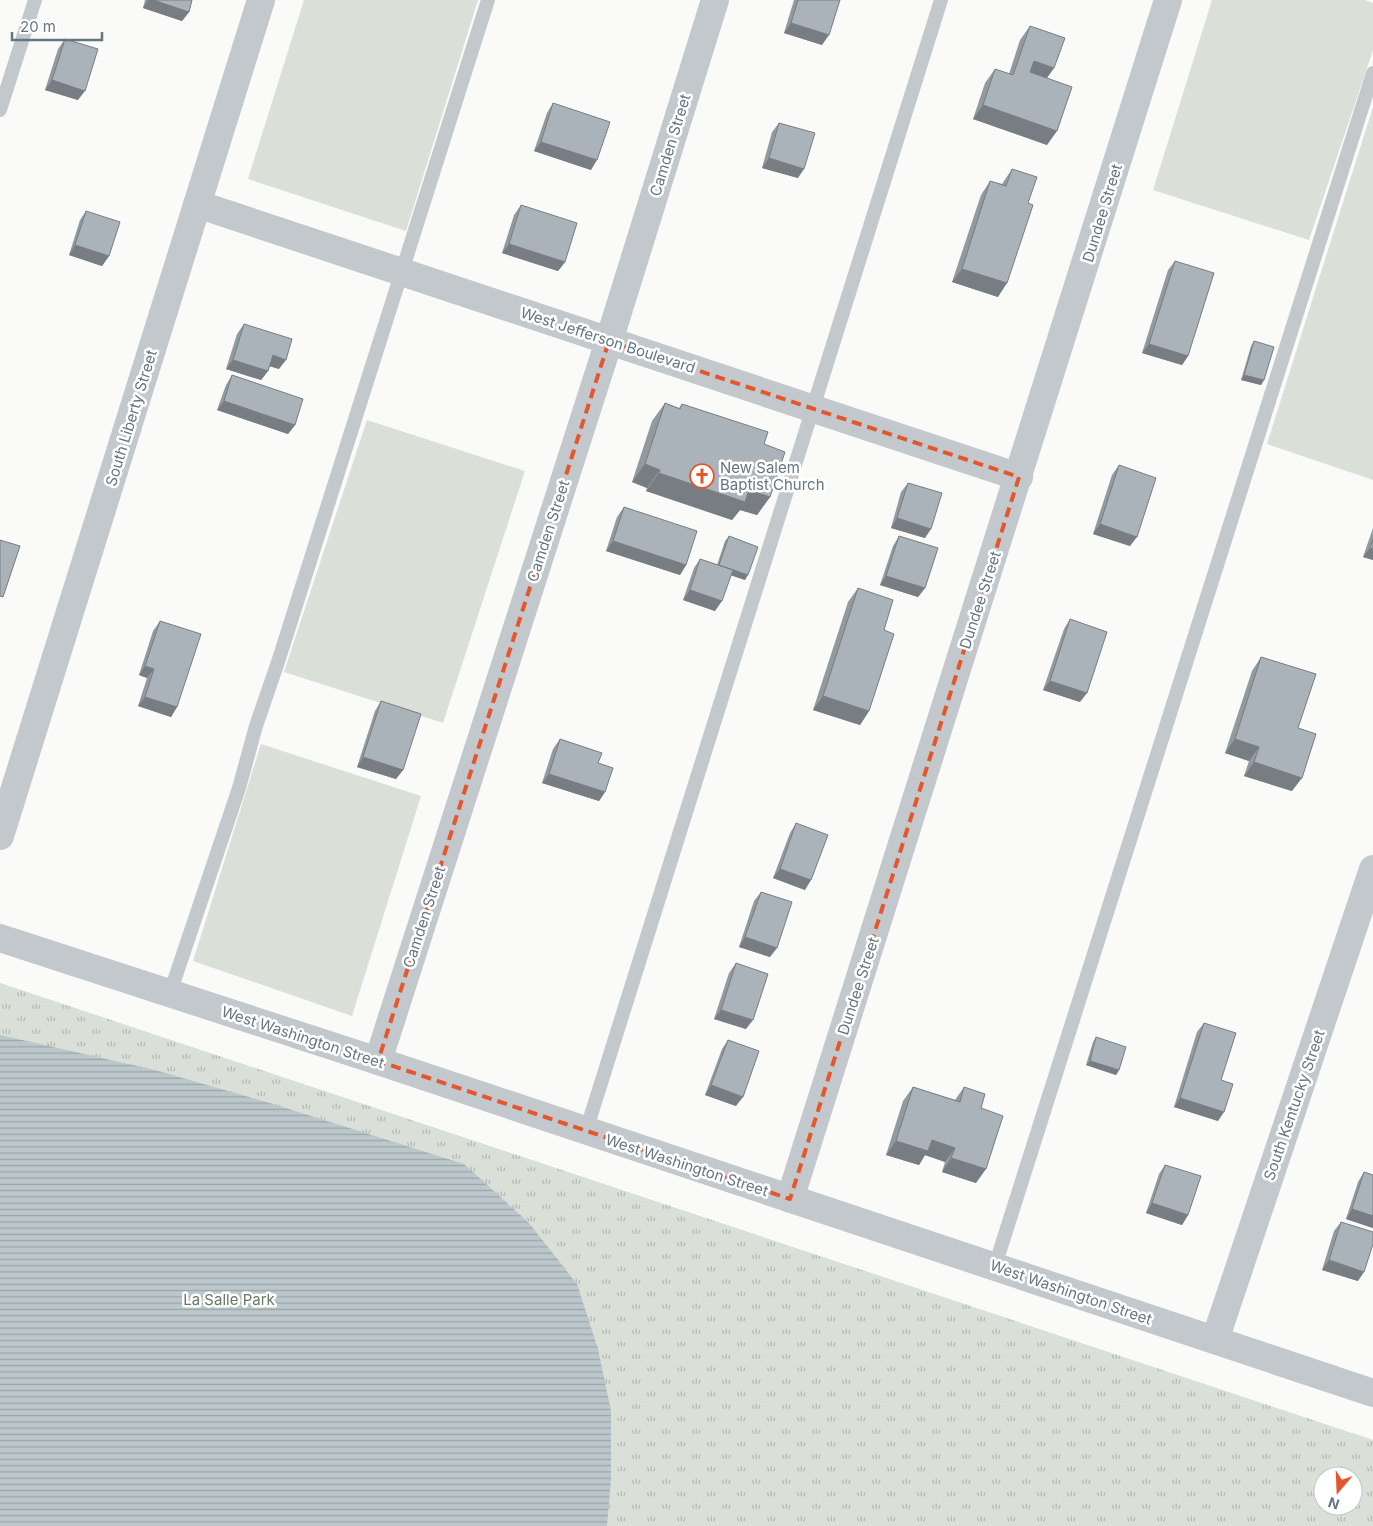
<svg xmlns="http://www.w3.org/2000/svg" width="1373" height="1526" font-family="Inter,sans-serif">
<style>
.grass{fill:#dadfd7}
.park{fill:url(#park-tufts);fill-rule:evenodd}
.water{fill:url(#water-rules)}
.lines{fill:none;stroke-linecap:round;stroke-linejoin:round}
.service{stroke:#c3c8cc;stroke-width:14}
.minor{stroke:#c3c8cc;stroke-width:28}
.tertiary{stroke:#c3c8cc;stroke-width:28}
.wall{fill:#929a9f}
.shaded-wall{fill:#777d82}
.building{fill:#aab3b9;stroke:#777d82}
.marked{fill:none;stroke:#e4572e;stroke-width:4;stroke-dasharray:10 6;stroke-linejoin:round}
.labels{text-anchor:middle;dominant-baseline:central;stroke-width:5;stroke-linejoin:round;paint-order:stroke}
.street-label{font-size:15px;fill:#657683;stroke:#fff}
.poi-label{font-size:15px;fill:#657683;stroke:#fff;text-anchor:start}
.park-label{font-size:15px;fill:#687a64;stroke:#fff}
</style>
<defs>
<pattern id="park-tufts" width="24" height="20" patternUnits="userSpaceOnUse" patternTransform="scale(1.25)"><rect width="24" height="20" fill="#dadfd7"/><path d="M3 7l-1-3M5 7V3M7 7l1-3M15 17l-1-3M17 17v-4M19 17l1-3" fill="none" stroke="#b4b9b4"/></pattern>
<pattern id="water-rules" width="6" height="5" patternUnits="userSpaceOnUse" patternTransform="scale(1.25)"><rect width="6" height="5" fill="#bbc7cb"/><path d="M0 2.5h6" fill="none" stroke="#9ca6aa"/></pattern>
</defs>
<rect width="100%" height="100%" fill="#fafaf8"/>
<path class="grass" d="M 304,0 L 478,0 L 406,231 L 248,179 Z
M 1212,0 L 1365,0 L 1373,3 L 1373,50 L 1309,240 L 1153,190 Z
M 1373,107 L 1373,480 L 1267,444 Z
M 367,420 L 525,471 L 443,723 L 284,672 Z
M 261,744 L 421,796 L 352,1016 L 193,961 Z"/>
<path class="park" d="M 0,983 L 1373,1440 L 1373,1526 L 0,1526 ZM 1323,1476 L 1353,1476 L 1353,1506 L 1323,1506 Z"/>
<path class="water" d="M 0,1035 L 155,1070 L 273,1104 L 464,1164 L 529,1223 L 577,1284 L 598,1349 L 611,1411 L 611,1480 L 607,1526 L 0,1526 Z"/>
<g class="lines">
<path class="service" d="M 0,110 L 35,0
M 170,993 L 239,788 L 256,726 L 278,662 L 488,0
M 586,1131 L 941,0
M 995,1266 L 1373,73"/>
<path class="minor" d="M 197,204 L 1019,477
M 0,836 L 261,0
M 378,1061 L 609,341 L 715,0
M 1215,1340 L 1373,869"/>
<path class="tertiary" d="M 0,938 L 378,1061 L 1373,1393
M 790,1199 L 1168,0"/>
</g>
<path class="wall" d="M 145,0 L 192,0 L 189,12 L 182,21 L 143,8 Z
M 794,0 L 840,0 L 822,45 L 784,33 Z
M 1030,26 L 1054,68 L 1047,78 L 1047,145 L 973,119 L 985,83 L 995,69 L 1009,74 L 1020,40 Z
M 65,39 L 78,100 L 45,90 L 58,49 Z
M 553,103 L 591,170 L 534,151 L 547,113 Z
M 779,123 L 798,178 L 762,168 L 772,132 Z
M 1012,169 L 998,297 L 952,282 L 981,195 L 990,181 L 1002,184 Z
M 521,205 L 565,262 L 558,271 L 502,253 L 514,215 Z
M 86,211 L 109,256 L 102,266 L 69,255 L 80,220 Z
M 1175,261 L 1188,356 L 1182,365 L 1142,353 L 1168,270 Z
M 244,324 L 279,369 L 269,366 L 268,371 L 261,380 L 226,369 L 237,334 Z
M 1254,341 L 1264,380 L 1261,385 L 1241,380 L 1251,346 Z
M 232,375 L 295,425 L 288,434 L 217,410 L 226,385 Z
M 665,403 L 679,408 L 682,404 L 764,444 L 770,497 L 757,515 L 740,510 L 732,520 L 646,491 L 647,488 L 632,482 L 652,421 Z
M 1119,465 L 1130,546 L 1093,534 L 1112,475 Z
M 908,483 L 925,538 L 891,528 L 901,492 Z
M 624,507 L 686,565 L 680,575 L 606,551 L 617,517 Z
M 1373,528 L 1373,560 L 1363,557 Z
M 729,536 L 745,580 L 731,575 L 715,611 L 683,600 L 694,568 L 700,559 L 717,565 L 725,541 Z
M 899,536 L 925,588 L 918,597 L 880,585 L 893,546 Z
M 858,588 L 884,630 L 869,711 L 860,725 L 813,710 L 848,602 Z
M 1070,619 L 1080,702 L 1043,690 L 1064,629 Z
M 160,621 L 177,707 L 171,717 L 138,706 L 147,678 L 139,675 L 153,631 Z
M 1261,657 L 1298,728 L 1292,791 L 1244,776 L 1249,761 L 1225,753 L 1252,671 Z
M 381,701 L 403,770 L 396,779 L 357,767 L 375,711 Z
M 560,739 L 605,792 L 599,801 L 542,783 L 553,749 Z
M 796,823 L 805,890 L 773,878 L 790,833 Z
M 761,892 L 770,957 L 739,947 L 754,901 Z
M 736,963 L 746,1029 L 714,1019 L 729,973 Z
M 1204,1023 L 1221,1080 L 1218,1121 L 1174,1107 L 1197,1032 Z
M 1096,1037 L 1119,1070 L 1116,1075 L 1086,1065 L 1093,1042 Z
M 728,1040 L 736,1106 L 705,1095 L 722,1049 Z
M 913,1087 L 955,1100 L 964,1087 L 981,1108 L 976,1183 L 942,1172 L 945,1162 L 925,1155 L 919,1165 L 886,1155 L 903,1101 Z
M 1165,1165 L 1188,1215 L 1182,1225 L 1146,1213 L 1159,1174 Z
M 1364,1172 L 1373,1175 L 1373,1228 L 1346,1219 L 1358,1182 Z
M 1341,1222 L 1358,1281 L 1322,1270 L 1334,1231 Z"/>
<path class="shaded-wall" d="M 148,0 L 153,0 L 189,12 L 182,21 L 143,8 Z
M 791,23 L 829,35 L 822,45 L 784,33 Z
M 1034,61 L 1054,68 L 1044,82 L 1024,75 Z
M 52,80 L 85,91 L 78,100 L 45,90 Z
M 983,105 L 1057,131 L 1047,145 L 973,119 Z
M 541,142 L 597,160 L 591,170 L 534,151 Z
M 769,158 L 804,169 L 798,178 L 762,168 Z
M 509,244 L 565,262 L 558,271 L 502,253 Z
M 75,245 L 109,256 L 102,266 L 69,255 Z
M 962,269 L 1007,283 L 998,297 L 952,282 Z
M 1149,344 L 1188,356 L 1182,365 L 1142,353 Z
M 273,355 L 286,360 L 279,369 L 266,365 Z
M 233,360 L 268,371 L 261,380 L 226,369 Z
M 1244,375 L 1264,380 L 1261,385 L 1241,380 Z
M 224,401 L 295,425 L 288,434 L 217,410 Z
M 645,464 L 660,470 L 647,488 L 632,482 Z
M 659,473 L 749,490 L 770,497 L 757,515 L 740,510 L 732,520 L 646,491 Z
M 897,518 L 931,529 L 925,538 L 891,528 Z
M 1100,524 L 1137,537 L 1130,546 L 1093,534 Z
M 613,541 L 686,565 L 680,575 L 606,551 Z
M 1370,548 L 1373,549 L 1373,560 L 1363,557 Z
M 719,565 L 748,575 L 745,580 L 715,570 Z
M 886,576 L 925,588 L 918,597 L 880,585 Z
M 690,590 L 722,601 L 715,611 L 683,600 Z
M 145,666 L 154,669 L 147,678 L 139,675 Z
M 1050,681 L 1087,693 L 1080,702 L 1043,690 Z
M 823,696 L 869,711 L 860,725 L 813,710 Z
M 145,697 L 177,707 L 171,717 L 138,706 Z
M 1235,739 L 1259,747 L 1249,761 L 1225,753 Z
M 363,757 L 403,770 L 396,779 L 357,767 Z
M 1254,762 L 1302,778 L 1292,791 L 1244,776 Z
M 549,774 L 605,792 L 599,801 L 542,783 Z
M 780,869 L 811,880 L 805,890 L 773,878 Z
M 745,937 L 777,948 L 770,957 L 739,947 Z
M 721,1010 L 753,1020 L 746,1029 L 714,1019 Z
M 1090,1061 L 1119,1070 L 1116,1075 L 1086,1065 Z
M 711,1085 L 743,1097 L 736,1106 L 705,1095 Z
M 1180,1098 L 1224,1112 L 1218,1121 L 1174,1107 Z
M 932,1140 L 955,1148 L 945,1162 L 925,1155 L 919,1165 L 886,1155 L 896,1141 Z
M 951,1158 L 986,1169 L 976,1183 L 942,1172 Z
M 1152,1203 L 1188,1215 L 1182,1225 L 1146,1213 Z
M 1352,1209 L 1373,1216 L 1373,1228 L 1346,1219 Z
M 1329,1260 L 1364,1272 L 1358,1281 L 1322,1270 Z"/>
<path class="building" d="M 153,0 L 192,0 L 189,12 Z
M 798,0 L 840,0 L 829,35 L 791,23 Z
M 1030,26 L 1065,38 L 1054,68 L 1034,61 L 1030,72 L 1072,87 L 1057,131 L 983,105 L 995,69 L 1013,75 Z
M 65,39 L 98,49 L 85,91 L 52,80 Z
M 553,103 L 610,122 L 597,160 L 541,142 Z
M 779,123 L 815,133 L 804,169 L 769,158 Z
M 1012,169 L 1037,177 L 1028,203 L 1033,205 L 1007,283 L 962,269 L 990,181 L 1006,186 Z
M 521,205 L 577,223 L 565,262 L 509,244 Z
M 86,211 L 120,222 L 109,256 L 75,245 Z
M 1175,261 L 1214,273 L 1188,356 L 1149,344 Z
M 244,324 L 292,339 L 286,360 L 273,355 L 268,371 L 233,360 Z
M 1254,341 L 1274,347 L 1264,380 L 1244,375 Z
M 232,375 L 303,399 L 295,425 L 224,401 Z
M 665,403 L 680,409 L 682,404 L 768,432 L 764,444 L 785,452 L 770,497 L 749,490 L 745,502 L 659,473 L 660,470 L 645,464 Z
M 1119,465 L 1156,478 L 1137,537 L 1100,524 Z
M 908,483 L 942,493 L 931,529 L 897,518 Z
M 624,507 L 697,531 L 686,565 L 613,541 Z
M 729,536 L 758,547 L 748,575 L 719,565 Z
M 899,536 L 938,548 L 925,588 L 886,576 Z
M 1373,539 L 1373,549 L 1370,548 Z
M 0,540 L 20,546 L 3,597 L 0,596 Z
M 700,559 L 733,570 L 722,601 L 690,590 Z
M 858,588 L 893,600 L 884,630 L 894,634 L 869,711 L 823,696 Z
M 1070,619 L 1107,632 L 1087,693 L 1050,681 Z
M 160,621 L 201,634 L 177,707 L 145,697 L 154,669 L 145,666 Z
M 1261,657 L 1316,674 L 1298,728 L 1316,734 L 1302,778 L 1254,762 L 1259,747 L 1235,739 Z
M 381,701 L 421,714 L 403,770 L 363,757 Z
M 560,739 L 602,753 L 598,763 L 613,768 L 605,792 L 549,774 Z
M 796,823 L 828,835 L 811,880 L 780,869 Z
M 761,892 L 792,902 L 777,948 L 745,937 Z
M 736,963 L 768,974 L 753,1020 L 721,1010 Z
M 1204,1023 L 1236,1033 L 1221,1080 L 1233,1084 L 1224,1112 L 1180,1098 Z
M 1096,1037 L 1126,1047 L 1119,1070 L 1090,1061 Z
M 728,1040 L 759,1051 L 743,1097 L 711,1085 Z
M 913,1087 L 960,1102 L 964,1087 L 985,1094 L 981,1108 L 1003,1116 L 986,1169 L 951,1158 L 955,1148 L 932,1140 L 928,1151 L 896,1141 Z
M 1165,1165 L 1201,1176 L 1188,1215 L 1152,1203 Z
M 1364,1172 L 1373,1175 L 1373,1216 L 1352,1209 Z
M 1341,1222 L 1373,1232 L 1373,1244 L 1364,1272 L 1329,1260 Z"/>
<path class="marked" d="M 609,341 L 1019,477 L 790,1199 L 378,1061 Z"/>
<defs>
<g id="church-ring" transform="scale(1.25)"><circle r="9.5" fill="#fff" stroke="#e4572e" stroke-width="1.5"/><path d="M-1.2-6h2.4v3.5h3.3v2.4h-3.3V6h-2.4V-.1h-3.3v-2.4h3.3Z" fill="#e4572e"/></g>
</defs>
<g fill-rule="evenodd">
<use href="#church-ring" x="702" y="476"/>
</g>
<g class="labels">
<g class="street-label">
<text transform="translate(670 145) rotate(-73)">Camden Street</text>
<text transform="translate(1102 213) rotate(-73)">Dundee Street</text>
<text transform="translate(608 340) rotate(18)">West Jefferson Boulevard</text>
<text transform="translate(131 418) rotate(-73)">South Liberty Street</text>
<text transform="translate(548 531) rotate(-72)">Camden Street</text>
<text transform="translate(980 600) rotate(-72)">Dundee Street</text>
<text transform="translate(424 917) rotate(-72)">Camden Street</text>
<text transform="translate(858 986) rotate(-72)">Dundee Street</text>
<text transform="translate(303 1037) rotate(18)">West Washington Street</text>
<text transform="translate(1294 1105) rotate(-71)">South Kentucky Street</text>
<text transform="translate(687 1165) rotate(18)">West Washington Street</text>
<text transform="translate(1071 1292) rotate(19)">West Washington Street</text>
</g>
<g class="poi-label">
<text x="720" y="467">New Salem<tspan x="720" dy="17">Baptist Church</tspan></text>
</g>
<g class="park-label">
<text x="229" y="1299">La Salle Park</text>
</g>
</g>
<g transform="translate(1338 1491) rotate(199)"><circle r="24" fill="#ffffff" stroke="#c1c8cd"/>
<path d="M0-4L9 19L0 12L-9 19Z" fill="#e4572e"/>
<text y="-8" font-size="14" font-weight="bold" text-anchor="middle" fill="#657683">N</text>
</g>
<path d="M12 32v8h90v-8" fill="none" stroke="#657683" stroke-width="2.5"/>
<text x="20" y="32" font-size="15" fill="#657683" stroke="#ffffff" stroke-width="4" paint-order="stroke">20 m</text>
</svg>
